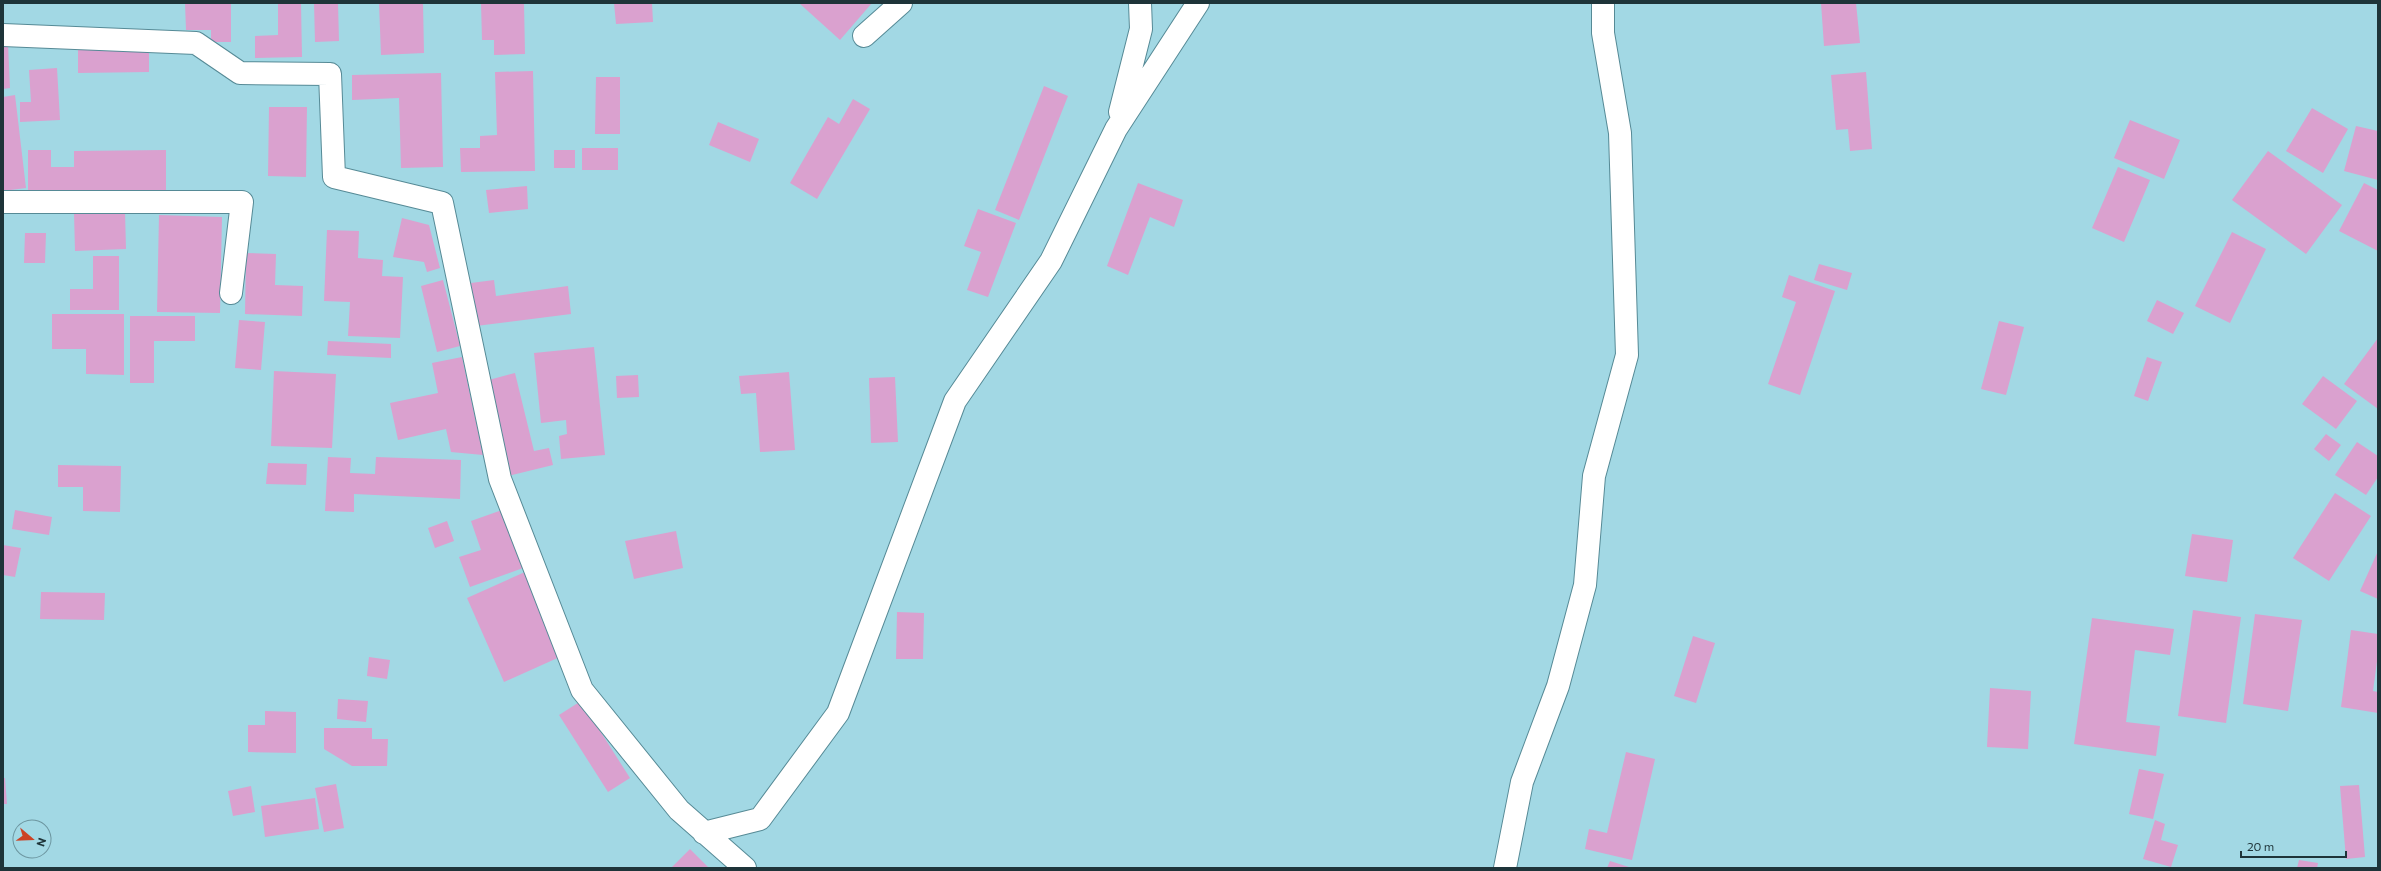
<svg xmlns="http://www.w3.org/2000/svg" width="2381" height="871" font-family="Commissioner,sans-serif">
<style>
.building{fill:#daa1cf}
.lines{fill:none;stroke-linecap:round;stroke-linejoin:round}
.street-casing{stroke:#568a96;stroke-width:24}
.street{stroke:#fff;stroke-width:22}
</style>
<rect width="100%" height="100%" fill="#a2d8e4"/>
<path class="building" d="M 185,3 L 231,3 L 231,42 L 211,42 L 211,30 L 186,30 Z
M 278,3 L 301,3 L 302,57 L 255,58 L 255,36 L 278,35 Z
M 314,3 L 338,3 L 339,41 L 315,42 Z
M 379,3 L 423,3 L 424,53 L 381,55 Z
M 481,3 L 524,3 L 525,54 L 494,55 L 494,40 L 482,40 Z
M 614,3 L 652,3 L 653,22 L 616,24 Z
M 799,3 L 872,3 L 840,40 Z
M 1821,3 L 1856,3 L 1860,43 L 1824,46 Z
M 3,44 L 8,44 L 10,88 L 3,89 Z
M 149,49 L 149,72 L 78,73 L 78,50 Z
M 57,68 L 60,120 L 20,122 L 20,102 L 31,102 L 29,70 Z
M 533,71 L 535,171 L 461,172 L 460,148 L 480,148 L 480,136 L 497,135 L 495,72 Z
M 1866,72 L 1872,149 L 1850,151 L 1848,129 L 1836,130 L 1831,75 Z
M 441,73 L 443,167 L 401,168 L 399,98 L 352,100 L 352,75 Z
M 596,77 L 620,77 L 620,134 L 595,134 Z
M 1044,86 L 1068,96 L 1019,220 L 995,210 Z
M 15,95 L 26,188 L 3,191 L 3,97 Z
M 853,99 L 870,109 L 817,199 L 790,183 L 828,117 L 839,124 Z
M 269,107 L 307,107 L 306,177 L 268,176 Z
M 2312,108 L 2348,129 L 2323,173 L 2286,151 Z
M 2130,120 L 2180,140 L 2164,179 L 2114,158 Z
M 718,122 L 759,139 L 750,162 L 709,145 Z
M 2356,126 L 2378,131 L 2378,180 L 2344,171 Z
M 582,148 L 618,148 L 618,170 L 582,170 Z
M 28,150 L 51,150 L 51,167 L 74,167 L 74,151 L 166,150 L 166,191 L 28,191 Z
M 554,150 L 575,150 L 575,168 L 554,168 Z
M 2268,151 L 2342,205 L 2306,254 L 2232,200 Z
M 2118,167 L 2150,180 L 2124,242 L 2092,228 Z
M 1138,183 L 1183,200 L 1174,227 L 1150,217 L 1128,275 L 1107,266 Z
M 2364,183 L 2378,190 L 2378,251 L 2339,231 Z
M 527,186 L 528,209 L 489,213 L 486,190 Z
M 978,209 L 1016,223 L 988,297 L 967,290 L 981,252 L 964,246 Z
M 125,211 L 126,249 L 75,251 L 74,213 Z
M 159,215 L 222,217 L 220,313 L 157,312 Z
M 402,218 L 429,225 L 440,268 L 427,272 L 424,262 L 393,257 Z
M 327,230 L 359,231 L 358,258 L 383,260 L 382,276 L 403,277 L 400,338 L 348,336 L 350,302 L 324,301 Z
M 2232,232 L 2266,249 L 2230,323 L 2195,306 Z
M 25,233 L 46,233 L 45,263 L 24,263 Z
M 246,253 L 276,254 L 275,285 L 303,286 L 302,316 L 245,314 Z
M 93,256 L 119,256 L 119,310 L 70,310 L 70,289 L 93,289 Z
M 1819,264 L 1852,273 L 1847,290 L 1814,280 Z
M 1789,275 L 1835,291 L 1800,395 L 1768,384 L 1796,302 L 1782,297 Z
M 443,280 L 460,346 L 437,352 L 421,286 Z
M 494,280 L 496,296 L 568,286 L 571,314 L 476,326 L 471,283 Z
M 2157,300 L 2184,313 L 2173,334 L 2147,321 Z
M 52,314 L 124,314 L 124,375 L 86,374 L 86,349 L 52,349 Z
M 130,316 L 195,316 L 195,341 L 154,341 L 154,383 L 130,383 Z
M 239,320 L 265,322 L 261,370 L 235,368 Z
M 1999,321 L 2024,327 L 2006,395 L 1981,389 Z
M 2378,338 L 2378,409 L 2344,384 Z
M 328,341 L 391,344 L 391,358 L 327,355 Z
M 594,347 L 605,455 L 561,459 L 559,436 L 567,434 L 566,420 L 541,423 L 534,353 Z
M 462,357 L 483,455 L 451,452 L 446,429 L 398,440 L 390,403 L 438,393 L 432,363 Z
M 2147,357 L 2162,362 L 2148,401 L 2134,396 Z
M 274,371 L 336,374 L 332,448 L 271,446 Z
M 789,372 L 795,450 L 760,452 L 756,393 L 741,394 L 739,376 Z
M 515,373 L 534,451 L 549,448 L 553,465 L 508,476 L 485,381 Z
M 638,375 L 639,397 L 617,398 L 616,376 Z
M 2323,376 L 2357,401 L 2336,429 L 2302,404 Z
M 895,377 L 898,442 L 871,443 L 869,378 Z
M 2326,434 L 2341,445 L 2329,461 L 2314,449 Z
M 2357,442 L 2378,456 L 2378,477 L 2366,495 L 2335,475 Z
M 328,457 L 351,458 L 350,473 L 375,474 L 376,457 L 461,460 L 460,499 L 354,494 L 354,512 L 325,511 Z
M 268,463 L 307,464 L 306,485 L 266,484 Z
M 58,465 L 121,466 L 120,512 L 83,511 L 83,487 L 58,487 Z
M 2335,493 L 2371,516 L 2329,581 L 2293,558 Z
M 15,510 L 52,517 L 49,535 L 12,529 Z
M 502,510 L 523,568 L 470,587 L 459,557 L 481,550 L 471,521 Z
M 447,521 L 454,541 L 435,548 L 428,528 Z
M 676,531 L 683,568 L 634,579 L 625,541 Z
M 2192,534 L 2233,540 L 2227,582 L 2185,576 Z
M 3,545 L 21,548 L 15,577 L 3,575 Z
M 2378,551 L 2378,599 L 2360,591 Z
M 525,572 L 562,656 L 504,682 L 467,598 Z
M 41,592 L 105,593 L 104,620 L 40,619 Z
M 2193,610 L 2241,617 L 2226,723 L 2178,716 Z
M 897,612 L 924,613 L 923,659 L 896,659 Z
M 2255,614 L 2302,620 L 2288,711 L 2243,704 Z
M 2092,618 L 2174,629 L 2170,655 L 2135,650 L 2126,722 L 2160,726 L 2156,756 L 2074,744 Z
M 2351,630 L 2378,634 L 2378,654 L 2373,691 L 2378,692 L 2378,713 L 2341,707 Z
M 1693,636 L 1715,643 L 1696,703 L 1674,696 Z
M 369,657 L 390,660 L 387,679 L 367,676 Z
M 1990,688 L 2031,691 L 2028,749 L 1987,747 Z
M 338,699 L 368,701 L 366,722 L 337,719 Z
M 581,701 L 630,778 L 608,792 L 559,715 Z
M 265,711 L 296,712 L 296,753 L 248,752 L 248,725 L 265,725 Z
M 324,728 L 372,728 L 372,739 L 388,739 L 387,766 L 352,766 L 324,749 Z
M 1626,752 L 1655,759 L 1632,860 L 1585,849 L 1589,829 L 1607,833 Z
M 2139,769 L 2164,774 L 2153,819 L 2129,814 Z
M 3,778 L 5,778 L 7,804 L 3,804 Z
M 336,784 L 344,828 L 324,832 L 315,788 Z
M 2359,785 L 2365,857 L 2346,859 L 2340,786 Z
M 251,786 L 255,812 L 233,816 L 228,791 Z
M 315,798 L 319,829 L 265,837 L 261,806 Z
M 2155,820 L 2165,824 L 2161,840 L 2178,845 L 2171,867 L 2143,859 Z
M 690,849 L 709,868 L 671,868 Z
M 2299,860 L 2318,863 L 2317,868 L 2297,868 Z
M 1610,861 L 1632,868 L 1607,868 Z"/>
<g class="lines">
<g class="street-casing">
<path id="street" d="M 3,35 L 196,43 L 240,73 L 330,74 L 334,177 L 442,203 L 500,479 L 582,690 L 679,810 L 745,868
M 864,36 L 901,3
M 1120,112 L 1141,29 L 1140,3
M 3,202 L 242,202 L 231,293
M 704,833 L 760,819 L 838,713 L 955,401 L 1051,261 L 1116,129 L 1198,3
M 1505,868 L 1522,782 L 1558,686 L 1585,585 L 1594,476 L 1627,355 L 1620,133 L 1603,33 L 1603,3"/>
</g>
<use href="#street" class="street"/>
</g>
<rect width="2381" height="871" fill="none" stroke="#1e3439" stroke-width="8"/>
<g transform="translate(32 839) rotate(109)"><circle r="19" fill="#a2d8e4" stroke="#6d96a0"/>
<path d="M0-3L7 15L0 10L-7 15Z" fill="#cc4225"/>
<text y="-6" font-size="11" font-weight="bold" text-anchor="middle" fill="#1e3439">N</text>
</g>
<path d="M2241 851v6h105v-6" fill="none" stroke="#1e3439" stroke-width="2"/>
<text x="2247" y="851" font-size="12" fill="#1e3439" stroke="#a2d8e4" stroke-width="3" paint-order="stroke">20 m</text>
</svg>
